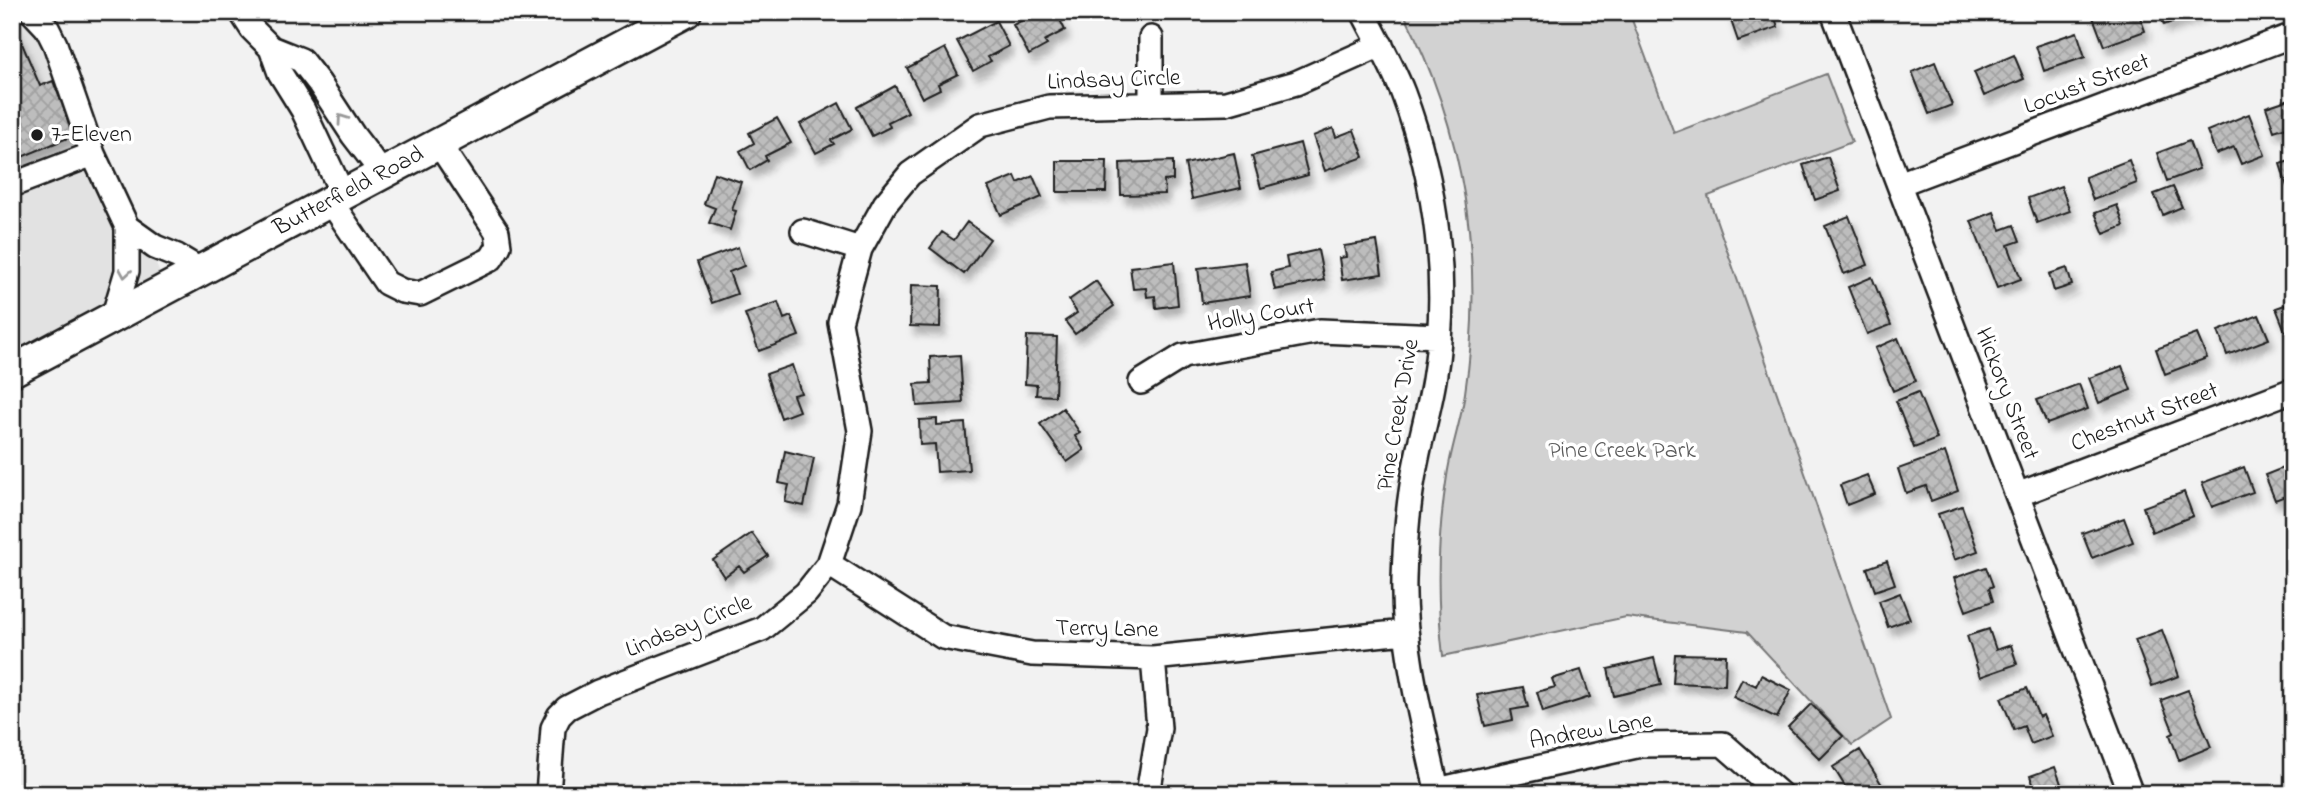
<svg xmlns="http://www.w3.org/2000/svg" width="2305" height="806" font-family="'Indie Flower',sans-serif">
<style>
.built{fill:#e2e2e2}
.green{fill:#d2d2d2;stroke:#777;stroke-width:2}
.building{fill:url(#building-cross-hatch);stroke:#1c1c1c;stroke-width:2;filter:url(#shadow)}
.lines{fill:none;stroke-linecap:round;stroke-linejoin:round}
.minor-casing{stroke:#1c1c1c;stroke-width:28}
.major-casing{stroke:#1c1c1c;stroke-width:35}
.minor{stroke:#fff;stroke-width:23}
.major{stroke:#fff;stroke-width:30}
.oneway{stroke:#999}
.poi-dot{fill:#1c1c1c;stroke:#fff;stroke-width:2.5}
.labels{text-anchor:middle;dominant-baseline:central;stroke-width:7;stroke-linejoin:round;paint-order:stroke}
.street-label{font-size:24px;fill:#1c1c1c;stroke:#fff}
.poi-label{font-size:24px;fill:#1c1c1c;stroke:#fff;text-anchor:start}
.park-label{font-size:24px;fill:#5c5c5c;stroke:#fff}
</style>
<defs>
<pattern id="building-cross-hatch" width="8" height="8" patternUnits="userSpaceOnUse" patternTransform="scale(1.75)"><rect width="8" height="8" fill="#bdbdbd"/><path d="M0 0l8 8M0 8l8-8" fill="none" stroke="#a2a2a2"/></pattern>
<filter id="shadow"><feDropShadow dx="4.5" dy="8" stdDeviation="3.5" flood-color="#0004"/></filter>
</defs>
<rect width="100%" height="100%" fill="#f2f2f2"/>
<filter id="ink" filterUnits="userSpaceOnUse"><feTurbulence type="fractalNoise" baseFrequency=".0143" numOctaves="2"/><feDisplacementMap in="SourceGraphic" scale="14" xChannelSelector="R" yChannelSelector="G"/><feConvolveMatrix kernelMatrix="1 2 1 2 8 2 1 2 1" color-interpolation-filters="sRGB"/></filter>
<g filter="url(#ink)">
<path class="built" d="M 12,12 L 46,12 L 162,278 L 12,352 Z"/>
<path class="green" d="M 1403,12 L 1629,12 L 1674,133 L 1826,74 L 1852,142 L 1708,196 L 1891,719 L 1852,745 L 1747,632 L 1626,617 L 1443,656 C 1436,595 1437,537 1447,476 C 1451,448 1461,421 1465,393 C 1485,262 1465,131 1403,12 Z"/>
<path class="building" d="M 1037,12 L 1056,12 L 1065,30 L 1044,41 L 1047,45 L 1029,55 L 1013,25 Z
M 1728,12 L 1773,12 L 1778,27 L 1738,41 Z
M 2091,12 L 2118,12 L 2119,16 L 2128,12 L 2138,12 L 2145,31 L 2104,46 Z
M 2159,12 L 2200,12 L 2164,25 Z
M 12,20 L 40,86 L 53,81 L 75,135 L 12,161 Z
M 996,21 L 1009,46 L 988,57 L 991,61 L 973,71 L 957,41 Z
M 2077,32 L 2085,57 L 2044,71 L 2036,46 Z
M 945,48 L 958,74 L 938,84 L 940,89 L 922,98 L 907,68 Z
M 2014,55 L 2024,79 L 1984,96 L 1974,72 Z
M 1935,62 L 1952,105 L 1929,114 L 1912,72 Z
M 895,86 L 908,112 L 888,122 L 890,127 L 872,136 L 857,107 Z
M 2293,98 L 2293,125 L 2274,131 L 2266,107 Z
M 839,103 L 852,129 L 831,140 L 834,144 L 816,153 L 800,124 Z
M 2249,114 L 2265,155 L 2241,164 L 2234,147 L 2216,154 L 2207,131 Z
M 777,118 L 791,143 L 765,156 L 767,160 L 750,170 L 740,151 L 754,143 L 749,133 Z
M 1333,128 L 1336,137 L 1354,130 L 1364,157 L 1325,171 L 1313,136 Z
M 2189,141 L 2199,169 L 2167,181 L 2157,153 Z
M 1300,143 L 1308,175 L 1261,188 L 1252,156 Z
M 1234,153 L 1241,188 L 1192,199 L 1185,164 Z
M 1828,157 L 1840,191 L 1815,200 L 1803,165 Z
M 2129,160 L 2137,183 L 2093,200 L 2085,177 Z
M 2293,160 L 2293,184 L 2287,186 L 2280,164 Z
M 1057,161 L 1107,161 L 1106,192 L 1057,192 Z
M 1173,161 L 1173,180 L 1164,181 L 1165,194 L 1121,195 L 1120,163 Z
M 714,173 L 741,182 L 732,210 L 736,211 L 730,230 L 709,223 L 715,208 L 704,204 Z
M 1015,176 L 1018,183 L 1033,176 L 1042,197 L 1001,215 L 988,187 Z
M 2061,186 L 2070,211 L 2037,223 L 2028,198 Z
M 2173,187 L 2182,207 L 2163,215 L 2154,194 Z
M 2117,205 L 2124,226 L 2104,234 L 2095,213 Z
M 1994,212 L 2001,230 L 2014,225 L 2020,241 L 2008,245 L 2021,279 L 1997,288 L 1971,221 Z
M 1849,216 L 1868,265 L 1844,274 L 1825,226 Z
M 967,222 L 990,239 L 964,274 L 930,248 L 942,232 L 954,240 Z
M 1377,241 L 1382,274 L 1342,280 L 1339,258 L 1346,257 L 1344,246 Z
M 738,247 L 744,266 L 729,272 L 737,294 L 712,303 L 697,262 Z
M 1318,250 L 1324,280 L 1275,290 L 1271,272 L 1288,268 L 1286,257 Z
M 1174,262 L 1178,305 L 1156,308 L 1155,296 L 1147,297 L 1146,288 L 1133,289 L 1130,267 Z
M 1245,262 L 1250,296 L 1202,303 L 1198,268 Z
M 2067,268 L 2072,285 L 2054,291 L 2049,274 Z
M 1872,277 L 1891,325 L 1867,334 L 1848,287 Z
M 1096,281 L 1114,306 L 1075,334 L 1065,321 L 1077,313 L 1069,300 Z
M 911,285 L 941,286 L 940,327 L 910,326 Z
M 778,302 L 784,319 L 791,316 L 799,336 L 759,351 L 745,314 Z
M 2293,302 L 2293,330 L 2286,333 L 2276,308 Z
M 2259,315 L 2269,339 L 2227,355 L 2218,331 Z
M 2197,334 L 2207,358 L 2165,374 L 2156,349 Z
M 1027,336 L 1057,337 L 1055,396 L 1036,395 L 1037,385 L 1025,384 Z
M 1898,338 L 1916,381 L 1893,391 L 1875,348 Z
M 960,355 L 963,403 L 917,406 L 915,384 L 931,383 L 930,357 Z
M 792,365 L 801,393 L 793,395 L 799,411 L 781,418 L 766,374 Z
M 2122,366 L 2131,390 L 2099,403 L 2089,378 Z
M 2079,384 L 2088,409 L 2047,424 L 2037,400 Z
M 1918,392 L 1937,439 L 1914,448 L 1896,401 Z
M 1063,408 L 1080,433 L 1075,436 L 1084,450 L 1067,462 L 1040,424 Z
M 937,419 L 937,425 L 965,423 L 969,470 L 937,472 L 935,444 L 920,445 L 919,420 Z
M 785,451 L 814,458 L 804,506 L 785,502 L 789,485 L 779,483 Z
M 1945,452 L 1958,491 L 1931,501 L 1926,486 L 1906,493 L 1898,469 Z
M 2293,464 L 2293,493 L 2275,500 L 2265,475 Z
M 2244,467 L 2253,492 L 2212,507 L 2202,483 Z
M 1867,475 L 1875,494 L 1847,505 L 1840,485 Z
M 2184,492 L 2193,516 L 2152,532 L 2143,507 Z
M 1962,506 L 1978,551 L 1954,560 L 1938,514 Z
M 2124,518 L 2133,542 L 2092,558 L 2082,533 Z
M 752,533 L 768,556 L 744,572 L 739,566 L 724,577 L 713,560 Z
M 1887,561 L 1895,584 L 1875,591 L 1867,568 Z
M 1986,567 L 1993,586 L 1989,588 L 1993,601 L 1966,611 L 1954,578 Z
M 1900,593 L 1910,619 L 1888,627 L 1879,601 Z
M 1989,629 L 1996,650 L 2011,645 L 2017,664 L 1980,677 L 1967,636 Z
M 2162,630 L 2179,676 L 2152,686 L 2135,640 Z
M 1675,654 L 1726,655 L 1725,685 L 1673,683 Z
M 1654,658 L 1661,685 L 1614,696 L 1608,669 Z
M 1581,670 L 1590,697 L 1543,712 L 1537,692 L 1555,687 L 1552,679 Z
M 1761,675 L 1791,690 L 1777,718 L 1733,697 L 1742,679 L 1756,686 Z
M 1523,687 L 1528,707 L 1511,710 L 1513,720 L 1485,726 L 1477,695 Z
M 2027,688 L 2039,717 L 2043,715 L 2052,736 L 2031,744 L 2024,726 L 2014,730 L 2001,698 Z
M 2188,690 L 2211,747 L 2179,760 L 2170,735 L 2174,733 L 2161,700 Z
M 1811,704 L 1843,736 L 1820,759 L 1788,727 Z
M 1860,750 L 1884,788 L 1875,794 L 1850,794 L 1833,767 Z
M 2055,767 L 2064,792 L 2075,788 L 2077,794 L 2037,794 L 2030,776 Z"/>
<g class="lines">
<g class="minor-casing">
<path id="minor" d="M 32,12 L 47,28 L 55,44 L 93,154 L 127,227 L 155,247 L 177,256 L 202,271
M 241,12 L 252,29 L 271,48 L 301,60 L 319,83 L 353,135 L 383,174
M 1363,12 C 1377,39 1392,65 1403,93 C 1437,183 1450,286 1434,380 C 1430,405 1423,429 1418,453 C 1409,494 1405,537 1404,579 C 1402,651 1423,724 1438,794
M 1833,12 L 2131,794
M 1151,38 L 1151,105
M 271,48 L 280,73 L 303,110 L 343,195
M 1899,184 L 2293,35
M 12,185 L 93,154
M 331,202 L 386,283 L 402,291 L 420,294 L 491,259 L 499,246 L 497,232 L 439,144
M 803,231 L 860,249
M 113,318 L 127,271 L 127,227
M 1141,382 L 1183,356 L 1320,331 L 1439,336
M 2017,495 L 2293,390
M 829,564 L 943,637 L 1032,654 L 1153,658 L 1405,632
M 1437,790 L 1641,745 L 1723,744 L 1780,794
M 548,794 L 553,728 L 559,716 L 567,708 L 598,692 L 762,629 L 806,593 L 829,564 L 849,504 L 860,431 L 840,322 L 860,249 L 885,204 L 910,174 L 980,125 L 1049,107 L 1226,103 L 1296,83 L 1381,45
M 1148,794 L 1159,728 L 1153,658"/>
</g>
<g class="major-casing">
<path id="major" d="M 12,371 L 686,12"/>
</g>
<use href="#minor" class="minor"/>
<use href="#major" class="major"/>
</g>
<defs><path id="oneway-chevron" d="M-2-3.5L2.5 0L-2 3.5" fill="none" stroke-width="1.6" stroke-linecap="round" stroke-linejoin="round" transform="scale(1.75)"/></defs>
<g class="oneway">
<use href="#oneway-chevron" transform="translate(342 119) rotate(-125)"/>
<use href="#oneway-chevron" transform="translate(125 273) rotate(99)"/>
</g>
</g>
<circle class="poi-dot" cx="37" cy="135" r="7"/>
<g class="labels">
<g class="street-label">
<text transform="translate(1114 81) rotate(-2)">Lindsay Circle</text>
<text transform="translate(2087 85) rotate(-21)">Locust Street</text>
<text transform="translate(349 192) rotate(-28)">Butterfield Road</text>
<text transform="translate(1261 316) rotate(-10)">Holly Court</text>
<text transform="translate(2006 394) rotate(69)">Hickory Street</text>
<text transform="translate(1399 415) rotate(-80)">Pine Creek Drive</text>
<text transform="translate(2145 418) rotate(-21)">Chestnut Street</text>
<text transform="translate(689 627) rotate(-22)">Lindsay Circle</text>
<text transform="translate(1107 630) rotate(1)">Terry Lane</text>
<text transform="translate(1591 732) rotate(-10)">Andrew Lane</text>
</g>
<g class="poi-label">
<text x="51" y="135">7-Eleven</text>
</g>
<g class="park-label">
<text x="1622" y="451">Pine Creek Park</text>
</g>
</g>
<rect width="2305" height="806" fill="none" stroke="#fff" stroke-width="42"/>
<rect x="21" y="21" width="2263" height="764" fill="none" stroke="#1c1c1c" stroke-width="2.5" filter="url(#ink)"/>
</svg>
